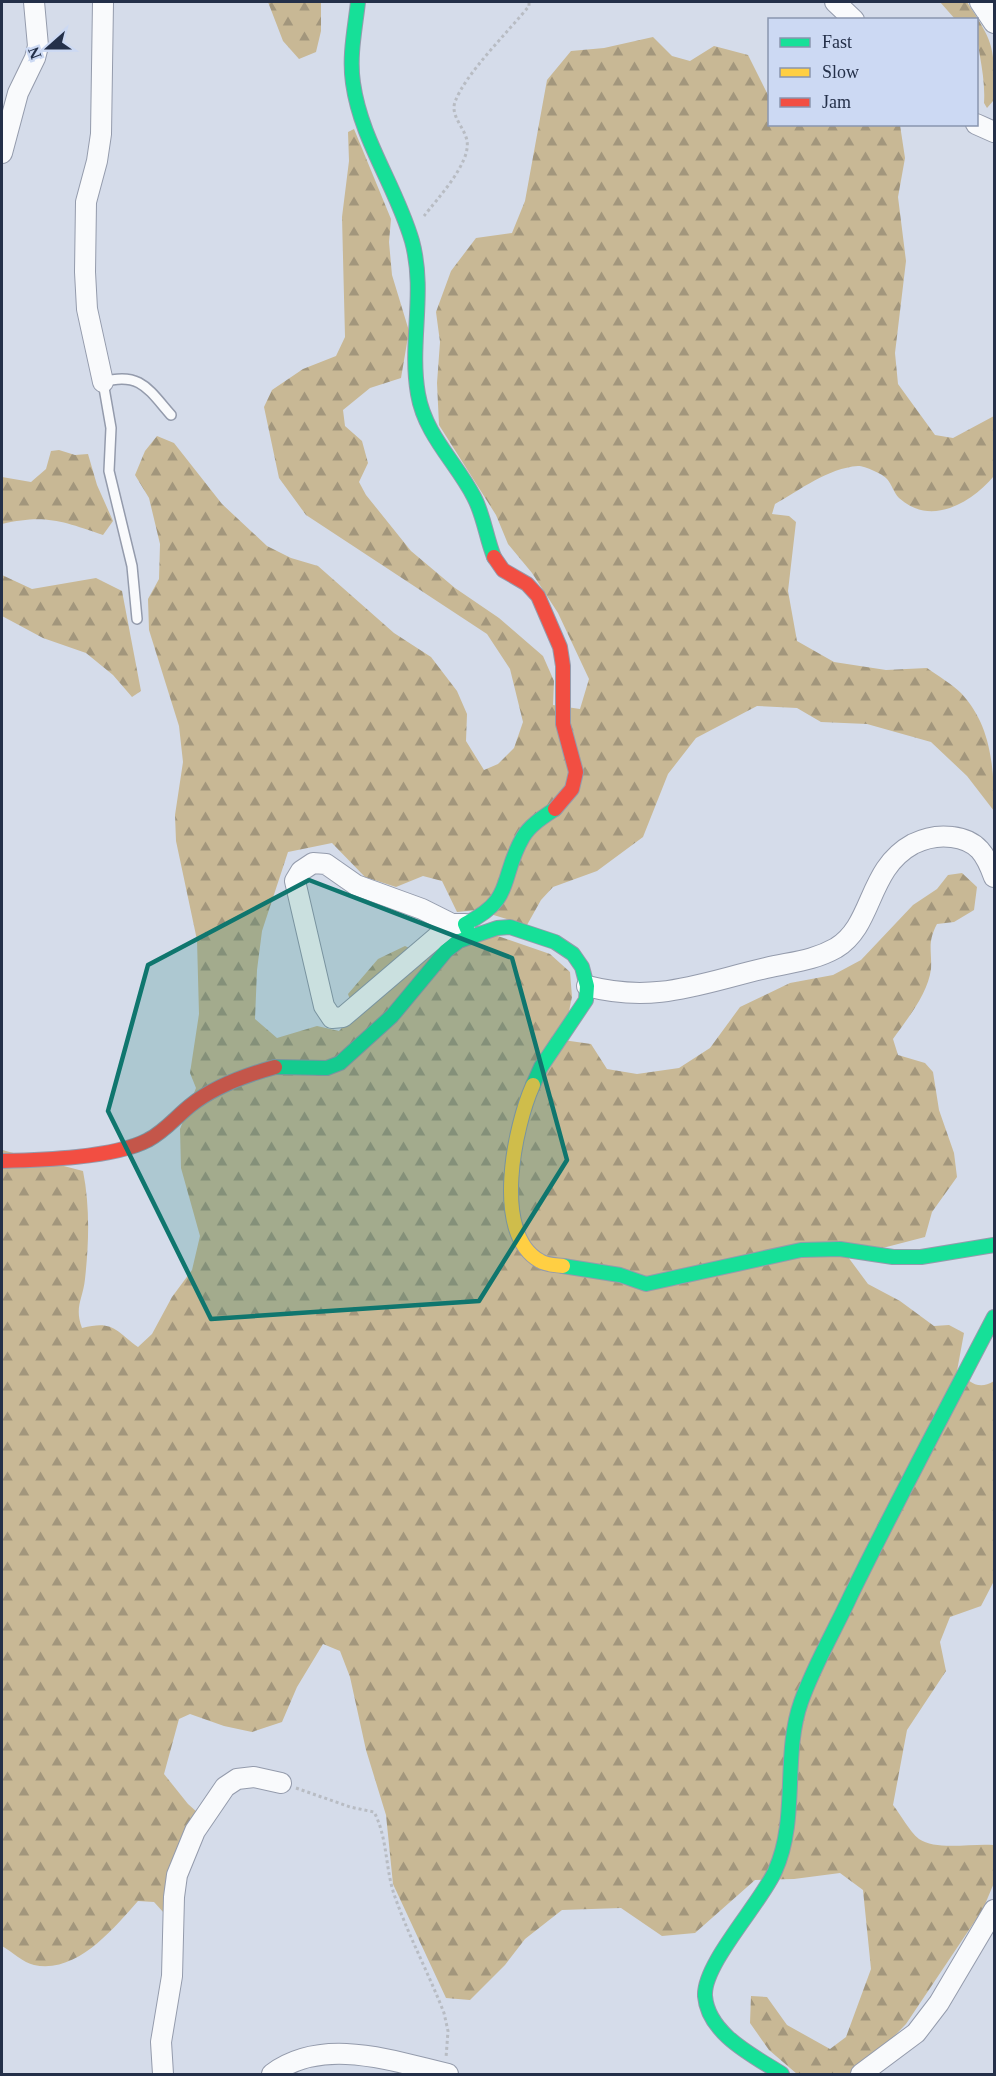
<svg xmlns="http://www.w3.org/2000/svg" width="996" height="2076" font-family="Georgia,serif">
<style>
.forest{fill:url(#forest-firs)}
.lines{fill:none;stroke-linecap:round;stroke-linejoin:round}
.lane-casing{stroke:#949bac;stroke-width:12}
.street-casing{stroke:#949bac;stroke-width:22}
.fast-casing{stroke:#949bac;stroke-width:16}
.slow-casing{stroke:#949bac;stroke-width:16}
.jam-casing{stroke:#949bac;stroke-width:16}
.path{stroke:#b8bcc3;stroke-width:3;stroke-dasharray:3 3;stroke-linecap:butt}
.lane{stroke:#f9fafc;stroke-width:9}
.street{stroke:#f9fafc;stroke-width:20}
.fast{stroke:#16e098;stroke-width:14}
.slow{stroke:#ffcf43;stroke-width:14}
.jam{stroke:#f24e42;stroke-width:14}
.marked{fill:#0f766e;fill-opacity:0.2;stroke:#0f766e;stroke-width:4.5;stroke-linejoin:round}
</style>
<defs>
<pattern id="forest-firs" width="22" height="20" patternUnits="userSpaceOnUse" patternTransform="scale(1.5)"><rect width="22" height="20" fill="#c8b895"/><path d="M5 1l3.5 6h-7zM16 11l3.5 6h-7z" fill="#a2967c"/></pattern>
</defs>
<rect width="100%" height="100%" fill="#d5dcea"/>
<path class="forest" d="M 268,2 L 321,2 L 321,31 L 316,52 L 299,59 L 283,41 Z
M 940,2 L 967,2 C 996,46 994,48 994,100 L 987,108 L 984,103 C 986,73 976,48 976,20 L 955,19 Z
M 653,37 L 672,56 L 690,61 L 714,46 L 748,55 L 769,97 L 770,124 L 900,125 L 905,158 L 898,197 L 906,261 L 895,353 L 898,384 L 935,435 L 953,438 L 994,416 L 994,476 C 971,503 931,527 899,498 C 894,493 892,485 887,479 C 883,474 865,466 858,466 C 828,468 800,490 775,504 L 772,514 L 789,516 L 796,522 L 788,591 L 797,641 L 834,662 L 886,670 L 927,668 C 938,676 952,684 961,693 C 992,726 994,769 994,811 L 967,776 L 931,742 L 867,724 L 821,722 L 797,708 L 757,706 L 696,738 L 668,774 L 643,837 L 597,871 L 553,887 L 541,900 L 527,925 L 477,910 L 457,912 L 442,881 L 423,876 L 396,887 L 365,877 L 332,843 L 288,852 L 262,931 L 257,970 L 255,1019 L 277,1038 L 317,1026 L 339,1031 L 355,1014 L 348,994 L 378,959 L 405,946 L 427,956 L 495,935 L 550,954 L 570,972 L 572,997 L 563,1040 L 591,1044 L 607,1069 L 637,1074 L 679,1068 L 710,1048 L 740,1007 L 790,983 L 833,975 L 861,960 L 913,905 L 937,889 L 948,875 L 962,873 L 977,887 L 974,910 L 954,922 L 937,924 C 927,943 932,950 931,969 C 928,994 907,1019 893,1039 L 898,1055 L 925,1063 L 933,1072 L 939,1110 L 954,1153 L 957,1177 L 932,1212 L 925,1237 L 848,1257 L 868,1284 L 900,1301 L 934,1326 L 949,1325 L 964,1333 L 957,1371 C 970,1382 978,1391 994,1381 L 994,1581 L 981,1606 L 950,1617 L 940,1642 L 946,1671 L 907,1730 L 893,1805 C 901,1815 909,1831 919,1839 C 936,1851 973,1843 993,1845 L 994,1883 L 983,1909 L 906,2024 L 880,2051 L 877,2074 L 797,2074 L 769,2050 L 750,2023 L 751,1996 L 767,1997 L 787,2025 L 830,2049 L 846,2037 L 871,1969 L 863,1890 L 840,1873 L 794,1879 L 755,1880 L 695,1933 L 662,1936 L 621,1908 L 562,1910 L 525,1939 L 505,1965 L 470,2000 L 446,1998 L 393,1884 L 386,1815 L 366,1750 L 350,1677 L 340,1651 L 323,1644 L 297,1687 L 282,1722 L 252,1732 L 224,1726 L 190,1714 L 179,1719 L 164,1774 L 188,1804 L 207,1821 L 164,1913 L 154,1902 L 138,1901 C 113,1929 77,1974 34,1965 C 24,1963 11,1951 2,1946 L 2,1150 L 83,1171 C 90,1206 89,1243 85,1279 C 83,1299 74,1307 82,1328 C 113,1320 115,1330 138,1347 L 152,1334 L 172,1297 L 192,1270 L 200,1236 L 181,1168 L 180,1129 L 196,1088 L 190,1073 L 199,1014 L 197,940 L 176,841 L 175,815 L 183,762 L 179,726 L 149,630 L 148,599 L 159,579 L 160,544 L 149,498 L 135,475 L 145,451 L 157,436 L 174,443 L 222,504 L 267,546 L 291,558 L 318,566 L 394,633 L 431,657 L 457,691 L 467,714 L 466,741 L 484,770 L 498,764 L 514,748 L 523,722 L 510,669 L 487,634 L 306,515 L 279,478 L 264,407 L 272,390 L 303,369 L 336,356 L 345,337 L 342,217 L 349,161 L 348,132 L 354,129 L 391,219 L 389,242 L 392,275 L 409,331 L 401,378 L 370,388 L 343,410 L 345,426 L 362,441 L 368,463 L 359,482 L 366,495 L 411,551 L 455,588 L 499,618 L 543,656 L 554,681 L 553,705 L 580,709 L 589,679 L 558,613 L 532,573 L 508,544 L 496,515 L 439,425 L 437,383 L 440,342 L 436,312 L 451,271 L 476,238 L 512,233 L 525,201 L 547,80 L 571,51 L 604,48 Z
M 59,450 L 75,455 L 88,454 L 97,485 L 113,521 L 103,535 C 62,521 45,514 2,524 L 2,477 L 31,482 L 46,469 L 51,451 Z
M 2,575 L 32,589 L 96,578 L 122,591 L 141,691 L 132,697 L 113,675 L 86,653 L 43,638 L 2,616 Z"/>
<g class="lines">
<g class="lane-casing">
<path id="lane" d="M 137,619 L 132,566 L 109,471 L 111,428 L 103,382 C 140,371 149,390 171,415"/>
</g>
<g class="street-casing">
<path id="street" d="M 103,2 L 101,134 L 97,161 L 86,202 L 85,272 L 87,309 L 103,382
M 835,2 L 854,20
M 980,2 L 994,23
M 976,124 L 994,132
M 2,153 L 18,93 L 35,58 L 38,46 L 34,2
M 452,924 L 343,1017 L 332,1018 L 324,1006 L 295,881 L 301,871 L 313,863 L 326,864 L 356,885 L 422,909 L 452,924 L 465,924
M 587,986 C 656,1004 701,983 766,968 C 791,962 813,961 836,948 C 874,925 867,869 913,844 C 925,838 938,835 952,837 C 978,840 986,855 994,877
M 163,2074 L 161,2042 L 172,1976 L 174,1897 L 177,1875 L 195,1831 L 225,1787 L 237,1779 L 254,1777 L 281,1783
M 272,2074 C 323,2036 392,2061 448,2074
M 861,2074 L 916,2033 L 939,2003 L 994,1910"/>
</g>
<g class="fast-casing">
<path id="fast" d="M 358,2 C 355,29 349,56 353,83 C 361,140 396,186 412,241 C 426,292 409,343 418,394 C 425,435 456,462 474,497 C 484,516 486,537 494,557
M 468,931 L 465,924 C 516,899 499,878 523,837 C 530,825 543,817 555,809
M 275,1067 L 327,1068 L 340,1063 L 392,1016 L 446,951 L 459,941 L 497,928 L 510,927 L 555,942 L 573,954 L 582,967 L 587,986 L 586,1000 L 541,1067 L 533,1085
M 563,1266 L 620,1275 L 646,1284 L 801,1250 L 840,1249 L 893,1257 L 921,1257 L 994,1245
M 782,2074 C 754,2056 708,2034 705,1996 C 703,1964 761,1903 775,1871 C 799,1818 782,1756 801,1702 C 814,1665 835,1630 851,1595 C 897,1501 946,1409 994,1317"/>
</g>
<g class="slow-casing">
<path id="slow" d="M 533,1085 C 515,1125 491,1234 540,1261 C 546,1265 556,1265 563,1266"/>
</g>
<g class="jam-casing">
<path id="jam" d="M 494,557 L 503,570 L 527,584 L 538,596 L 560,647 L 563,666 L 563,724 L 576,772 L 572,789 L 555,809
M 2,1161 C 41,1160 114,1158 148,1140 C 164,1132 177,1116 191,1105 C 215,1086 246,1075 275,1067"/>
</g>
<path class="path" d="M 424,216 C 437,199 471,163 467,141 C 465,128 450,116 455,102 C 465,74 509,31 529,6 L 529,2
M 296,1788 L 350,1807 L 374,1812 C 388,1838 385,1870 395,1897 C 409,1937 429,1974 444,2013 L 448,2031 L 446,2058"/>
<use href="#lane" class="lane"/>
<use href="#street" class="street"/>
<use href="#fast" class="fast"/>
<use href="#slow" class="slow"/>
<use href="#jam" class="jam"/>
</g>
<path class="marked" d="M 309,880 L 512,958 L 567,1160 L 479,1301 L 211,1319 L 108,1111 L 148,965 Z"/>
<rect width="996" height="2076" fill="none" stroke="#243049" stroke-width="6"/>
<rect x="768" y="18" width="210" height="108" fill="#ccd9f3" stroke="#8995af" stroke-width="1.5"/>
<rect x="780" y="38" width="30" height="9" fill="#16e098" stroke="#8995af" stroke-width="1.5"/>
<text x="822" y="48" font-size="18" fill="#243049">Fast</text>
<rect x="780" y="68" width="30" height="9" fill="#ffcf43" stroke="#8995af" stroke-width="1.5"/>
<text x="822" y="78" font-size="18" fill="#243049">Slow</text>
<rect x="780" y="98" width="30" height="9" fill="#f24e42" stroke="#8995af" stroke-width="1.5"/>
<text x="822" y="108" font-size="18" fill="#243049">Jam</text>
<g transform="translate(48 48) rotate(249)" stroke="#ccd9f3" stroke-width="4.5" paint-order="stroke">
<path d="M0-4.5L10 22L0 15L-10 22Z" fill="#243049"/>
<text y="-9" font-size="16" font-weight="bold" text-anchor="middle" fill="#243049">N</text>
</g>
</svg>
